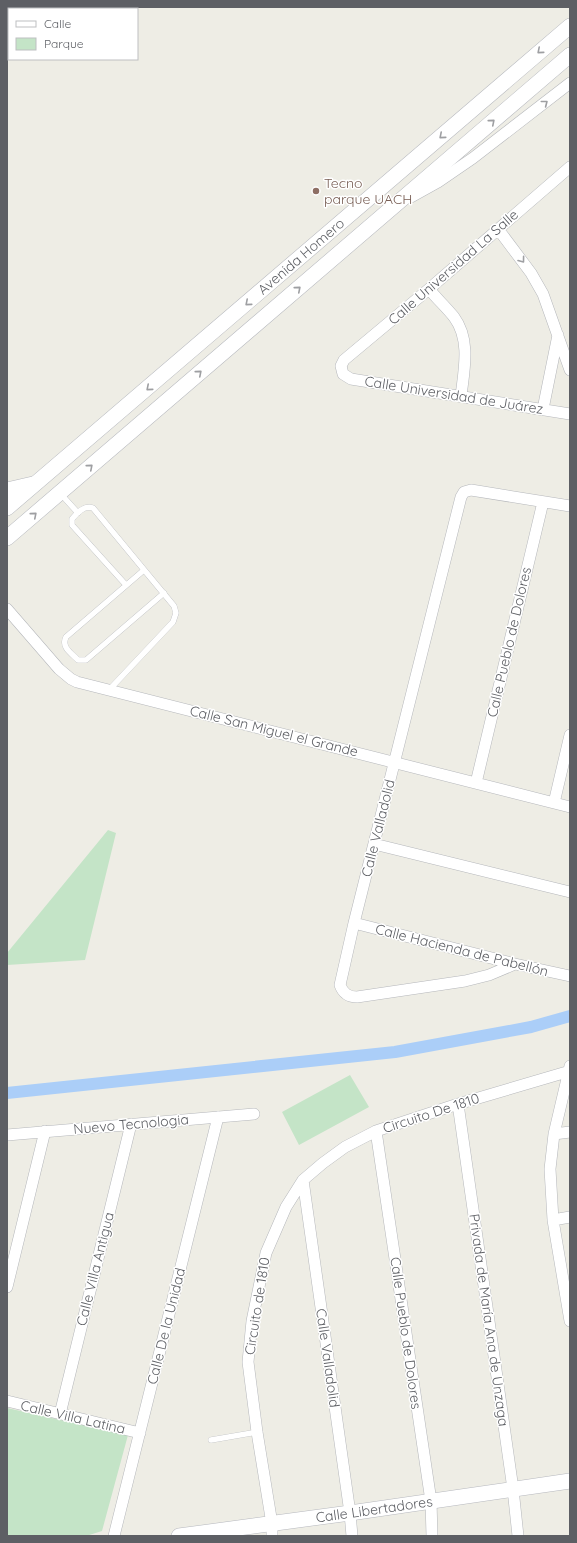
<svg xmlns="http://www.w3.org/2000/svg" width="577" height="1543" font-family="Quicksand,sans-serif">
<style>
.green{fill:#c4e4c7}
.lines{fill:none;stroke-linecap:round;stroke-linejoin:round}
.canal{stroke:#abcef8;stroke-width:12}
.lane-casing{stroke:#b5b7bb;stroke-width:6}
.street-casing{stroke:#b5b7bb;stroke-width:12}
.secondary-casing{stroke:#b6b8be;stroke-width:16}
.lane{stroke:#fff;stroke-width:5.5}
.street{stroke:#fff;stroke-width:11}
.secondary{stroke:#fff;stroke-width:15}
.oneway{stroke:#9e9fa2}
.education-dot{fill:#8d6e63;stroke:#fff;stroke-width:1.5}
.labels{text-anchor:middle;dominant-baseline:central;stroke-width:3;stroke-linejoin:round;paint-order:stroke}
.education-label{font-size:14px;fill:#785e54;stroke:#fff;text-anchor:start}
.street-label{font-size:14px;fill:#5d5f64;stroke:#fff}
</style>
<rect width="100%" height="100%" fill="#eeede5"/>
<path class="green" d="M 108,830 L 116,833 L 85,960 L 7,965 L 7,953 Z
M 350,1075 L 369,1107 L 299,1145 L 282,1112 Z
M 7,1408 L 128,1435 L 102,1531 L 86,1536 L 7,1536 Z"/>
<g class="lines">
<path class="canal" d="M 7,1093 L 395,1052 L 531,1027 L 570,1016"/>
<g class="lane-casing">
<path id="lane" d="M 60,493 L 78,513
M 144,570 L 66,637 C 61,647 71,653 78,660 L 86,660 L 164,593
M 109,690 L 173,622 L 176,613 L 174,606 L 93,508 C 84,505 77,513 72,519 L 72,525 L 126,585
M 211,1440 L 257,1432"/>
</g>
<g class="street-casing">
<path id="street" d="M 570,167 L 429,289 L 344,360 L 341,366 L 343,374 L 351,379 L 570,414
M 411,197 L 438,182 L 473,158 L 570,83
M 498,229 L 531,273 L 543,294 L 570,370
M 429,289 C 437,299 446,307 454,317 C 471,340 464,370 461,396
M 543,409 L 558,335
M 7,609 L 59,669 L 71,679 L 77,682 L 570,807
M 476,783 L 543,502
M 554,803 L 570,735
M 374,844 L 570,892
M 354,923 L 515,964 L 570,976
M 515,964 L 489,975 L 465,981 L 357,997 C 348,997 343,993 340,985 L 354,923 L 461,497 L 464,492 L 471,490 L 570,506
M 570,1066 L 554,1134 L 550,1169 L 553,1220 L 570,1321
M 458,1104 L 513,1489 L 518,1536
M 376,1131 L 431,1501 L 432,1536
M 554,1134 L 570,1132
M 7,1135 L 254,1114
M 303,1180 L 350,1513 L 352,1536
M 553,1220 L 570,1217
M 7,1287 L 45,1131
M 7,1401 L 140,1433
M 60,1414 L 131,1124
M 114,1536 L 218,1117
M 272,1536 L 272,1524 L 257,1432 L 248,1362 L 252,1321 L 266,1253 L 286,1207 L 303,1180 L 323,1163 L 345,1147 L 376,1131 L 458,1104 L 570,1071"/>
</g>
<g class="secondary-casing">
<g id="secondary">
<path d="M 7,490 L 33,484"/>
<path id="s1" d="M 7,508 L 570,26"/>
<path d="M 7,538 L 570,55"/>
<path id="s2" d="M 179,1536 L 350,1513 L 570,1481"/>
</g>
</g>
<use href="#lane" class="lane"/>
<use href="#street" class="street"/>
<use href="#secondary" class="secondary"/>
</g>
<defs><path id="oneway-chevron" d="M-2-3.5L2.5 0L-2 3.5" fill="none" stroke-width="1.6" stroke-linecap="round" stroke-linejoin="round"/></defs>
<g class="oneway">
<use href="#oneway-chevron" transform="translate(540 51) rotate(139)"/>
<use href="#oneway-chevron" transform="translate(545 103) rotate(-38)"/>
<use href="#oneway-chevron" transform="translate(492 122) rotate(-41)"/>
<use href="#oneway-chevron" transform="translate(442 136) rotate(139)"/>
<use href="#oneway-chevron" transform="translate(522 260) rotate(53)"/>
<use href="#oneway-chevron" transform="translate(298 289) rotate(-41)"/>
<use href="#oneway-chevron" transform="translate(248 303) rotate(139)"/>
<use href="#oneway-chevron" transform="translate(199 373) rotate(-41)"/>
<use href="#oneway-chevron" transform="translate(149 388) rotate(139)"/>
<use href="#oneway-chevron" transform="translate(90 467) rotate(-41)"/>
<use href="#oneway-chevron" transform="translate(34 515) rotate(-41)"/>
</g>
<circle class="education-dot" cx="316" cy="191" r="4"/>
<g class="labels">
<g class="education-label">
<text x="324" y="183">Tecno<tspan x="324" dy="16">parque UACH</tspan></text>
</g>
<g class="street-label">
<text stroke="none"><textPath href="#s1" startOffset="387">Avenida Homero</textPath></text>
<text transform="translate(453 267) rotate(-41)">Calle Universidad La Salle</text>
<text transform="translate(454 395) rotate(9)">Calle Universidad de Juárez</text>
<text transform="translate(509 642) rotate(-77)">Calle Pueblo de Dolores</text>
<text transform="translate(274 731) rotate(14)">Calle San Miguel el Grande</text>
<text transform="translate(378 828) rotate(-76)">Calle Valladolid</text>
<text transform="translate(462 950) rotate(14)">Calle Hacienda de Pabellón</text>
<text transform="translate(431 1113) rotate(-18)">Circuito De 1810</text>
<text transform="translate(131 1124) rotate(-5)">Nuevo Tecnologia</text>
<text transform="translate(95 1269) rotate(-76)">Calle Villa Antigua</text>
<text transform="translate(257 1306) rotate(-81)">Circuito de 1810</text>
<text transform="translate(489 1320) rotate(82)">Privada de María Ana de Unzaga</text>
<text transform="translate(166 1326) rotate(-76)">Calle De la Unidad</text>
<text transform="translate(406 1333) rotate(82)">Calle Pueblo de Dolores</text>
<text transform="translate(328 1358) rotate(82)">Calle Valladolid</text>
<text transform="translate(73 1417) rotate(13)">Calle Villa Latina</text>
<text stroke="none"><textPath href="#s2" startOffset="197">Calle Libertadores</textPath></text>
</g>
</g>
<rect width="577" height="1543" fill="none" stroke="#5d5f64" stroke-width="16"/>
<rect x="8" y="8" width="130" height="52" fill="#ffffff" stroke="#bebfc1"/>
<rect x="16" y="21" width="20" height="6" fill="#ffffff" stroke="#bebfc1"/>
<text x="44" y="28" font-size="12" fill="#5d5f64">Calle</text>
<rect x="16" y="38" width="20" height="12" fill="#c4e4c7" stroke="#bebfc1"/>
<text x="44" y="48" font-size="12" fill="#5d5f64">Parque</text>
</svg>
